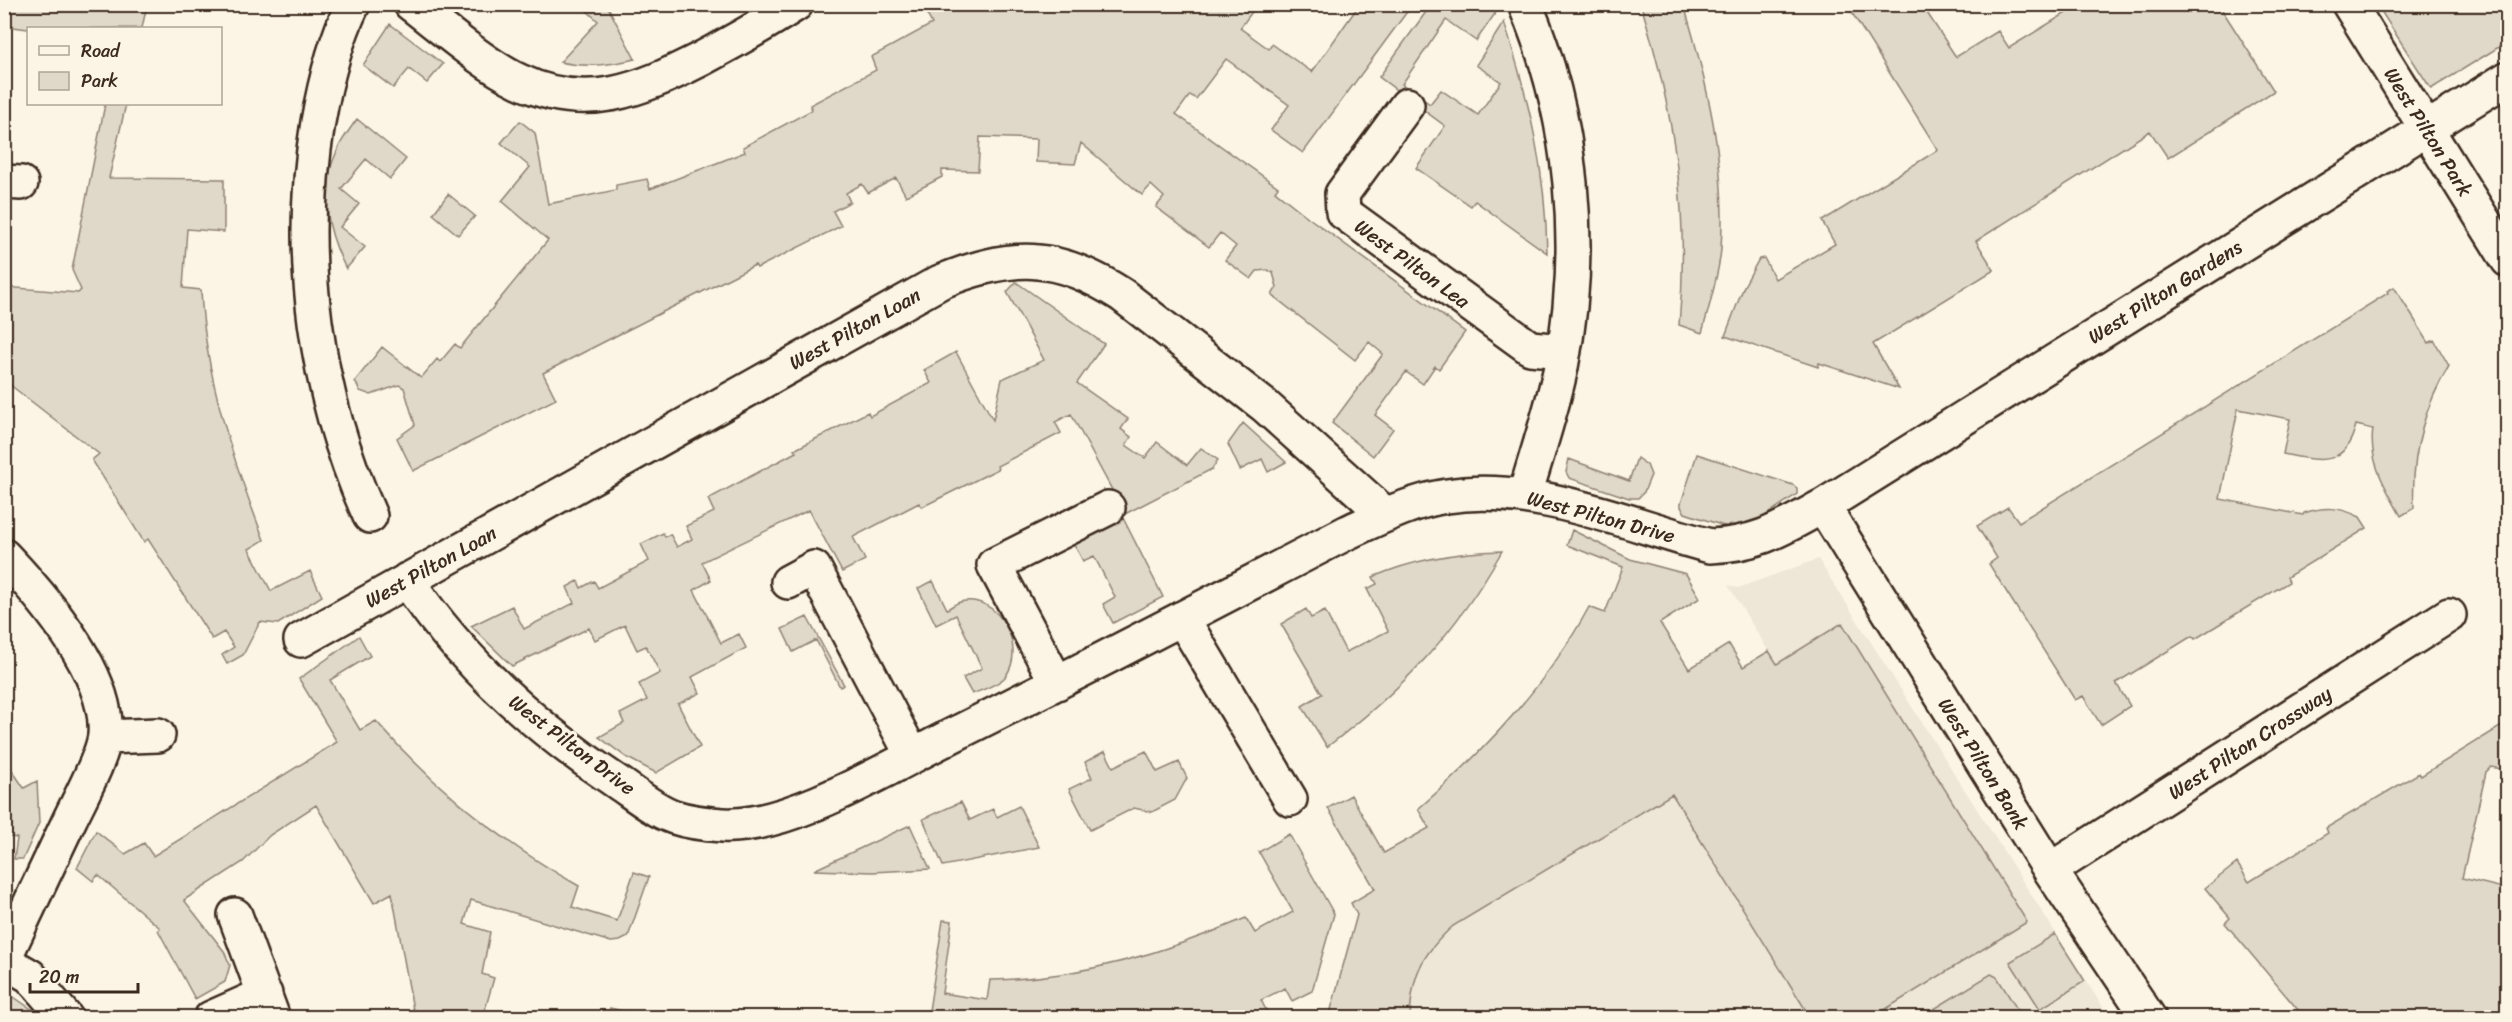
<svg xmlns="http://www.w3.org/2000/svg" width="2512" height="1022" font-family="Sriracha,sans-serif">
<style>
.built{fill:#eee6d6}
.green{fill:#e0d8c8;stroke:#8e8173;stroke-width:1.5}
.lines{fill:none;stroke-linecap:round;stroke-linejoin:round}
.minor-casing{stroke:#3b2a1e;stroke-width:38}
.minor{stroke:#fcf5e5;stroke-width:33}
.labels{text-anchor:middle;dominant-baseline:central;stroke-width:6;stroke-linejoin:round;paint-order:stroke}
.street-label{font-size:20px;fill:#3b2a1e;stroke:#fcf5e5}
</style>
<rect width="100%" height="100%" fill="#fcf5e5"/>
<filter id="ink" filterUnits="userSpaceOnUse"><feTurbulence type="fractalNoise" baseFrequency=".0167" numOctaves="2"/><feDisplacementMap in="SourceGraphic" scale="12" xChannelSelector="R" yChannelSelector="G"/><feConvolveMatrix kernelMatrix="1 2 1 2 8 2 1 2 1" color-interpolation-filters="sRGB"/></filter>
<g filter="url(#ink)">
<path class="built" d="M 1818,559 L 2109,1017 L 1329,1018 L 1357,915 L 1351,903 L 1769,652 L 1728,585 L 1738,588 Z"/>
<path class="green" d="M 590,4 L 607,5 L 635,59 C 610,65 586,68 560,62 L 598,21 L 586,10 Z
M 4,5 L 5,4 L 147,5 L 142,28 L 28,29 L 5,26 Z
M 922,5 L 1257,5 L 1240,28 L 1269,49 L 1272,44 L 1312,72 L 1359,5 L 1412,5 L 1303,153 L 1271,130 L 1289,105 L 1226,59 L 1196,99 L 1190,95 L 1176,114 L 1278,187 L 1275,191 L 1309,218 L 1465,332 L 1439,369 L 1435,366 L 1423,384 L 1406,372 L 1375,415 L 1393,429 L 1373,456 L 1332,423 L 1383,354 L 1369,342 L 1355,360 L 1272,295 L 1277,287 L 1273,273 L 1268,270 L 1257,271 L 1251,279 L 1225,260 L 1236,246 L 1220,233 L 1209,247 L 1156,207 L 1164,197 L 1151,185 L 1142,195 L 1081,143 L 1075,164 L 1036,162 L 1037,139 L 980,137 L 978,171 L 942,170 L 942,177 L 906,196 L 896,178 L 868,193 L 862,184 L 846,193 L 850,202 L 833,211 L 841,226 L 757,268 L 755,265 L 545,372 L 543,373 L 556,399 L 413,471 L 397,438 L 415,425 L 404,388 L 399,385 L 371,395 L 360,391 L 355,381 L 382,347 L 421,378 L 437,359 L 440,362 L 455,344 L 460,348 L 548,240 L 502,201 L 530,167 L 501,143 L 520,121 L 535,133 L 548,204 L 616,190 L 616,185 L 647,179 L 650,189 L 745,152 L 743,147 L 812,110 L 810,105 L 876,70 L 871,57 L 932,24 Z
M 1431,5 L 1497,5 L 1499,8 L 1476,41 L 1446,20 L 1402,84 L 1430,104 L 1441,90 L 1478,115 L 1501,82 L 1476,65 L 1504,22 C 1529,99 1546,171 1547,253 L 1475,201 L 1471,206 L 1416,168 L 1445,126 L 1379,77 Z
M 1641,5 L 1684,5 C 1707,82 1727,166 1721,248 C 1720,270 1708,311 1702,333 L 1679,325 C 1690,214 1674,111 1641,5 Z
M 1847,5 L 1922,5 L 1956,57 L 1998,31 L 2009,48 L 2079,5 L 2219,5 L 2274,91 L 2168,158 L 2150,131 L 1976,241 L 1994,270 L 1873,344 L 1899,389 L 1819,363 L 1818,367 L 1725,336 L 1744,286 L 1759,259 L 1764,258 L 1775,279 L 1835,244 L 1822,221 L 1938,150 Z
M 2377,5 L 2507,5 L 2507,42 L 2431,89 Z
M 390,24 L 443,64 L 427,83 L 409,69 L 393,88 L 363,65 Z
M 105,104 L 126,104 L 109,178 L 224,179 L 224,232 L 187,229 L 183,288 L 201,290 C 205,377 233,460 264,540 L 249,549 L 271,591 L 310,571 L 322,596 L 278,624 L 260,622 L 243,655 L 227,664 L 222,655 L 234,647 L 224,632 L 212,639 L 148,539 L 144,542 L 92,460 L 99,454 L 5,381 L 5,287 L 78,293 L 81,290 L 72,270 Z
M 357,119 L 406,159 L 390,179 L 366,159 L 341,189 L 359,204 L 340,227 L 365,247 L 346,269 C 327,231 318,192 337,151 C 341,140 350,129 357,119 Z
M 448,194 L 475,216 L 458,235 L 433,214 Z
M 1016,282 L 1104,344 L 1077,383 L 1128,419 L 1121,429 L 1131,437 L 1126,445 L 1145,458 L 1157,442 L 1187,465 L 1201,448 L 1218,460 L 1212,469 L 1125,514 L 1071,414 L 1055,422 L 1061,433 L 997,466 L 998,469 L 922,507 L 919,503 L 853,537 L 865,560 L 842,572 L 809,510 L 702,562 L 711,580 L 694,590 L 721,643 L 739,634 L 746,648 L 692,677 L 700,693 L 678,704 L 700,747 L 656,773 L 626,757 L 599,737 L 624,723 L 620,714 L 647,700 L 639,684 L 660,673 L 646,646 L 637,650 L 625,625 L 595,640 L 589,628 L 512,666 L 471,626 L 512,606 L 524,629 L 574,603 L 567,587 L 578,581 L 581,588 L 594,581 L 598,588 L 649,561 L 641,544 L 663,533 L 665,537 L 670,534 L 677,547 L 692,539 L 686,526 L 714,512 L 708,499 L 796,452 L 794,450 L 868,412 L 870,416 L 931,383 L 924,370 L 956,352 L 993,420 L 1002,379 L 1044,360 L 1007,292 Z
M 2394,287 L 2429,343 L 2434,340 L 2449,366 C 2423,409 2411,458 2414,508 L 2401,516 C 2386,489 2368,461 2373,429 L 2356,425 C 2345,469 2319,461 2283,454 L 2290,419 L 2238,409 L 2220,499 L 2303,515 L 2304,513 C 2325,506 2340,507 2360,517 L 2367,528 L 2287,577 L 2289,582 L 2195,639 L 2192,636 L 2116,683 L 2130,706 L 2101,725 L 2083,696 L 2075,700 L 1999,580 L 1989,564 L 1997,558 L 1977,526 L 2008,507 L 2019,522 L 2388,293 L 2387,291 Z
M 1243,423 L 1286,462 L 1268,472 L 1262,459 L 1240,470 L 1228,444 Z
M 1697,454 L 1793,485 L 1797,488 L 1797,494 L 1747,528 L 1733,529 L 1685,513 L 1681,507 L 1681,503 Z
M 1637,458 L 1647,465 L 1651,475 L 1644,492 L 1638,498 L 1629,498 L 1569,478 L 1566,472 L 1569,459 L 1629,481 Z
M 1122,516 L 1163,597 L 1113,623 L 1103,604 L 1115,597 L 1094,556 L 1083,561 L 1073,542 Z
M 1572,530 L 1630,559 L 1686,574 L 1700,598 L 1660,623 L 1689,669 L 1729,644 L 1743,667 L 1769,651 L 1777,664 L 1842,623 L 2027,922 L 1873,1017 L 1810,1017 L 1672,794 L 1453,926 C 1421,955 1412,975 1410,1017 L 1329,1017 L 1357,915 L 1351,903 L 1375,889 L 1328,808 L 1351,795 L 1384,853 L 1429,828 L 1418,809 C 1485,751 1547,685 1589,607 L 1605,613 L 1623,567 L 1567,545 Z
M 1502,551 C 1455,634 1402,690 1327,747 L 1302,706 L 1322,694 L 1281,624 L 1306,609 L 1311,618 L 1325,611 L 1346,652 L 1388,631 L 1367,589 L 1377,584 L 1373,577 C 1415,559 1457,552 1502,551 Z
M 933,581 L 947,609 C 951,607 956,603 960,602 C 998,592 1028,648 1005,677 C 998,685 982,690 972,694 L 963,678 L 982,668 L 956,615 L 936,625 L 918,588 Z
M 807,617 L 844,685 L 840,687 L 816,640 L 793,652 L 782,629 Z
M 359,636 L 370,656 L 330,680 L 360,730 L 376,721 C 434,788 501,842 579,886 L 572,907 L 617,921 L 634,872 L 649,877 L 628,937 L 620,941 L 611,942 L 471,900 L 464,924 L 490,932 L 482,974 L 494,978 L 483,1017 L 396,1017 L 398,1012 L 414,1015 L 392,893 L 374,903 L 316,805 L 270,835 L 243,862 L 184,900 L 224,951 L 230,965 L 225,982 L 195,999 L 158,930 L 160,928 L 98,875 L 93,881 L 77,868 L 96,831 L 125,854 L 144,843 L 153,856 L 337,742 L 299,679 Z
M 2503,725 L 2507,732 L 2507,770 L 2491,767 L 2486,772 L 2462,878 L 2507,889 L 2507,1017 L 2452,1017 L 2450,1013 L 2445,1018 L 2304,1017 L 2225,923 L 2230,918 L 2205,888 L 2237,863 L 2249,882 L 2328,833 L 2326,828 L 2419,773 L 2421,776 Z
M 1105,751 L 1113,767 L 1146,751 L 1157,772 L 1179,762 L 1187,778 L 1175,800 L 1152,812 L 1134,808 L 1090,830 L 1069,789 L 1092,778 L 1085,762 Z
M 4,758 L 24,788 L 37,781 L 39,823 L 23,859 L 14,859 L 17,838 L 5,836 Z
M 961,802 L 970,820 L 993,809 L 997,817 L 1019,806 L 1039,847 L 943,866 L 923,819 Z
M 910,825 L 930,869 L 872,872 L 814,870 Z
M 1289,834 L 1334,914 L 1312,991 L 1292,1001 L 1285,988 L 1261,1000 L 1268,1014 L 1261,1017 L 928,1017 L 943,920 L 952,921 L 942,993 L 987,1000 L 990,980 C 1079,979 1165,953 1246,918 L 1255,933 L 1293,912 L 1259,852 Z
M 2055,934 L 2085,981 L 2040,1009 L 2010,962 Z
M 1991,974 L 1997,977 L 2022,1017 L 1921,1017 Z
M 5,991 L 40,1015 L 40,1017 L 5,1017 Z
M 610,1008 L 647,1017 L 607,1017 Z"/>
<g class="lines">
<g class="minor-casing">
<path id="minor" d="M 353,4 C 335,41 325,82 318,122 C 296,254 315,394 370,516
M 411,4 C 442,28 485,65 519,81 C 586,113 640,90 701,59 C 733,42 765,24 796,4
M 2349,4 L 2508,260
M 1407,105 L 1342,194 L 1343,212 L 1530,348 L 1564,351
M 4,182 L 21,183
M 1525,495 C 1537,453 1552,410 1561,367 C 1585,248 1573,117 1525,4
M 1823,506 L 2050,870 L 2149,1018
M 4,556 C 43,597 110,675 105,735 C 103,756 80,798 70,819 C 48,865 26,912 4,959
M 407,580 C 461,661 536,728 617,782 C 635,794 654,810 674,817 C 689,822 707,824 723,825 C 789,829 893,765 953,735 C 1086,669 1217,600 1348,532 C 1379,518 1413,501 1447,496 C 1533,482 1627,524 1710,546 C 1759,544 1781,529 1823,506 L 2508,78
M 788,582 L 814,568 L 912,755
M 1182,618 L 1290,799
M 301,640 L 940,282 C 1011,253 1056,252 1122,295 L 1265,406 L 1386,515
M 1057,683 L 994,565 L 1108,508
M 105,737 L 158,735
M 2050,870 L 2449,615
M 235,915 L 273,1018
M 4,961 L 30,976 L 66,1018
M 211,1018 L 265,994"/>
</g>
<use href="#minor" class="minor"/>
</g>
</g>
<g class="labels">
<g class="street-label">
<text transform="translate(2428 132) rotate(58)">West Pilton Park</text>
<text transform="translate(1412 264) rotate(36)">West Pilton Lea</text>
<text transform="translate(2165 292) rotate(-32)">West Pilton Gardens</text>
<text transform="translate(855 329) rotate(-29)">West Pilton Loan</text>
<text transform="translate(1601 517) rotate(15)">West Pilton Drive</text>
<text transform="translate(431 567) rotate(-29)">West Pilton Loan</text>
<text transform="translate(2250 743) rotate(-33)">West Pilton Crossway</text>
<text transform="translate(572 745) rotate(37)">West Pilton Drive</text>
<text transform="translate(1983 764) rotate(58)">West Pilton Bank</text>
</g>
</g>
<rect width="2512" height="1022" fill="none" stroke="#fcf5e5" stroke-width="24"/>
<rect x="12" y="12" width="2488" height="998" fill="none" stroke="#3b2a1e" stroke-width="2" filter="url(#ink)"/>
<rect x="27" y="27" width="195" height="78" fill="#fcf5e5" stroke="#afa495" stroke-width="1.5"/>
<rect x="39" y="46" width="30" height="9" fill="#fcf5e5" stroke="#afa495" stroke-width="1.5"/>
<text x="81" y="57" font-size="18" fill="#3b2a1e">Road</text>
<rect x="39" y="72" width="30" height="18" fill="#e0d8c8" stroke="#afa495" stroke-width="1.5"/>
<text x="81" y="87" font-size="18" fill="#3b2a1e">Park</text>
<path d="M30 983v9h108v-9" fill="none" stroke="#3b2a1e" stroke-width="3"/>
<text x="39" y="983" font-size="18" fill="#3b2a1e" stroke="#fcf5e5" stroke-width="4.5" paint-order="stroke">20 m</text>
</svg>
